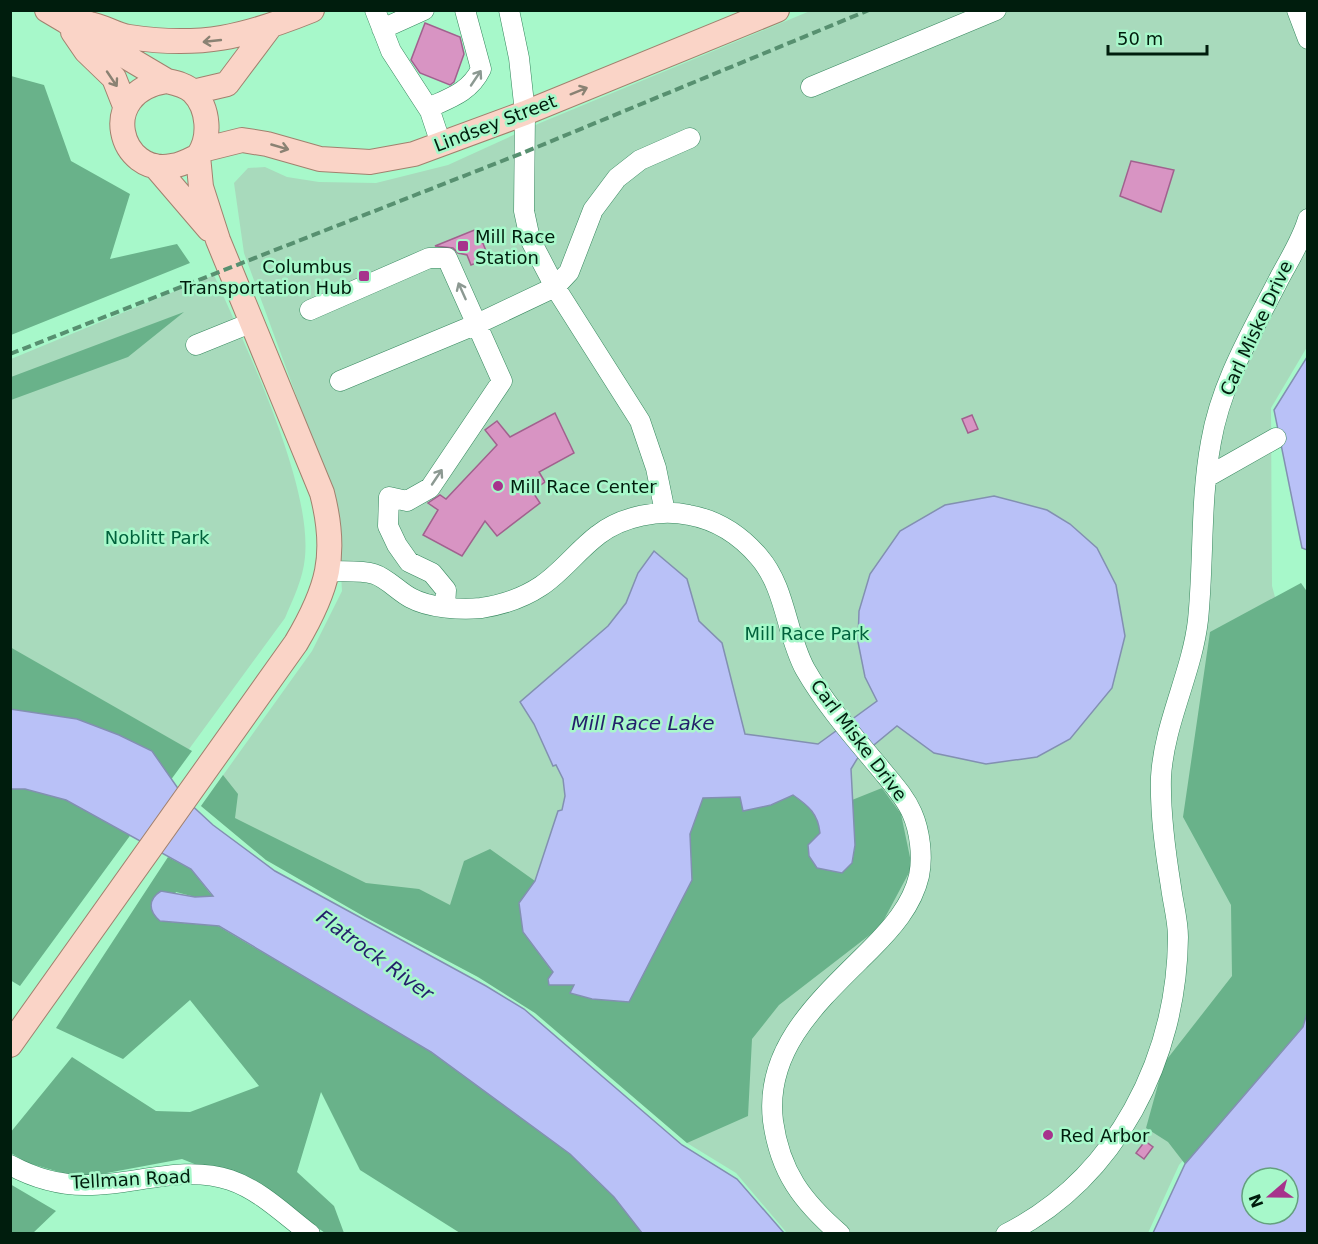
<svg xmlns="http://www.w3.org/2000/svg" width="1318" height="1244" font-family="'DejaVu Sans',sans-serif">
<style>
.green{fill:#a8dabc}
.forest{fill:#69b28a}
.water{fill:#b9c1f7;stroke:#8290b1;stroke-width:1.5;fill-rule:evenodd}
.building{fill:#d894c3;stroke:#a1618e;stroke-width:1.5}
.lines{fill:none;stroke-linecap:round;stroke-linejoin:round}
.minor-casing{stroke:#36875e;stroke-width:21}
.major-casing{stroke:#a1816e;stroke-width:26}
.minor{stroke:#fff;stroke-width:20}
.major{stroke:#fad4c7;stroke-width:24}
.rail{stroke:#579070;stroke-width:4;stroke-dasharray:9 4.5;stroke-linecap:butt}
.oneway{stroke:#8a8273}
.oneway2{stroke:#8c9992}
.poi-dot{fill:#a7338c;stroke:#a7f8ca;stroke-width:2}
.labels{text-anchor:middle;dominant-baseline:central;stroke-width:5;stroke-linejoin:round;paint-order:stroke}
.street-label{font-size:18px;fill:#001d0d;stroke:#a7f8ca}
.poi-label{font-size:18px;fill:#001d0d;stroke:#a7f8ca;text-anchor:start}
.park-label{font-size:18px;fill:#01623c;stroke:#a7f8ca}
.water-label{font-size:20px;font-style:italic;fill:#241f6b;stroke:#a7f8ca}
</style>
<rect width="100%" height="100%" fill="#a7f8ca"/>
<path class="green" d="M 810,11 L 1307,11 L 1307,347 L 1271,408 L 1272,586 L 1307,715 L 1299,1025 L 1179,1165 L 1148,1233 L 787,1233 L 736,1173 L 687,1143 L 535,1013 L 478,977 L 365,917 L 266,860 L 201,806 L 312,651 L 342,591 L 337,507 L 244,253 L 234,183 L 248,168 L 265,167 L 287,177 L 319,182 L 376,183 L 448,165 L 540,123 Z
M 214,275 C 245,345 312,483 305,557 C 303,579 293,599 285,618 L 173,771 L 11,709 L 11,359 Z"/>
<path class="forest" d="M 11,76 L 44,85 L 71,161 L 130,194 L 110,259 L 177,244 L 190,263 L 11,335 Z
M 184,312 L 128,357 L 11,400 L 11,377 Z
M 1301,583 L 1308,593 L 1307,1013 L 1303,1027 L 1185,1164 L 1168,1142 L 1146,1128 L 1164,1063 L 1232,976 L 1231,905 L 1183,817 L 1210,632 Z
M 10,647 L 192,751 L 20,986 L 10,980 Z
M 223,775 L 238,794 L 235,818 L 366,883 L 419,889 L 450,905 L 464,861 L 490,849 L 535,881 L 519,903 L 523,931 L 553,973 L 574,985 L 570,993 L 592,999 L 629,1002 L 692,880 L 690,834 L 702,798 L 740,797 L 743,811 L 771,805 L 793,795 C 809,806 818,813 820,833 L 808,845 L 809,856 L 817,868 L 852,863 L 855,846 L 852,800 L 882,788 L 901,814 L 912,867 L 880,927 L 779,1005 L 752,1039 L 748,1116 L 687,1143 L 535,1013 L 478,977 L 365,917 L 266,860 L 201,806 Z
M 168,857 L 191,869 L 213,897 L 195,897 L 176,892 L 159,921 L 218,926 L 431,1052 L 570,1154 L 614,1197 L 642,1233 L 460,1233 L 360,1170 L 321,1092 L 297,1172 L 334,1206 L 344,1233 L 325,1233 L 270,1194 L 182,1159 L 80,1178 L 28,1163 L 11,1153 L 10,1133 L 72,1057 L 156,1111 L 190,1112 L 259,1086 L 190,1000 L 123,1059 L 56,1028 Z
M 10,1184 L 56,1211 L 33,1233 L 11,1233 Z"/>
<path class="water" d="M 1307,357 L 1307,550 L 1302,548 L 1274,410 Z
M 994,496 L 1047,510 L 1070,524 L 1097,548 L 1116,585 L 1125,636 L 1112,688 L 1070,739 L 1037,757 L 986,764 L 934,753 L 897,726 L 857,759 L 851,769 L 855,845 L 852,863 L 842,873 L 817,868 L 809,856 L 808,845 L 820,833 C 818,814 809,806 793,795 L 771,805 L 743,811 L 740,797 L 703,798 L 690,834 L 692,880 L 629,1002 L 592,999 L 570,993 L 574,985 L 549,985 L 548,979 L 553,972 L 523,932 L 519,903 L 535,881 L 558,811 L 562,810 L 565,796 L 563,779 L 556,765 L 553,766 L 534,724 L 520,702 L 608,626 L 626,603 L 638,573 L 654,551 L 687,579 L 699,621 L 722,643 L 745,734 L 818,744 L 877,701 L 865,677 L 858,642 L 859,611 L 870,574 L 900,531 L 945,505 Z
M 10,709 L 77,719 L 119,735 L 152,751 L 186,800 L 213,825 L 275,871 L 486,986 L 524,1009 L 682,1145 L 737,1179 L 784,1233 L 642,1233 L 614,1197 L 570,1154 L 431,1052 L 219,926 L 160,921 C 148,911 148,899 161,891 L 195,897 L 213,896 L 191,869 L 66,800 L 25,789 L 11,789 Z
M 1307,1013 L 1307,1233 L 1153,1233 L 1185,1164 L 1303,1027 ZM 1252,1178 L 1288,1178 L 1288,1214 L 1252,1214 Z"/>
<path class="building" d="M 425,23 L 460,37 L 464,54 L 454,82 L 450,85 L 420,73 L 411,60 Z
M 1131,161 L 1174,170 L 1161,212 L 1120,196 Z
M 477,229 L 489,258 L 471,265 L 467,255 L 458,253 L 453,248 L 435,246 Z
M 555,413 L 574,453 L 539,472 L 545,482 L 532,491 L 540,503 L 497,536 L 485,521 L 462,556 L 423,535 L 438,510 L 428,503 L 440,495 L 446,499 L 497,445 L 485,430 L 497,421 L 510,437 Z
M 972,415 L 978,429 L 968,433 L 962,419 Z
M 1145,1141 L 1153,1147 L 1144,1159 L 1136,1153 Z"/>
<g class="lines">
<g class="minor-casing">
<path id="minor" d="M 375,10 L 391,51 L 430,111 L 441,144
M 509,10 L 519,58 L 525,113 L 524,211 L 530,239 L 555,287 L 640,421 L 656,468 L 665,512
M 1297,10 L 1308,39
M 382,29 L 424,10
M 811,87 L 996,10
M 428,108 C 450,98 470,92 481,69 L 465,10
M 310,310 L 429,258 L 447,258 L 502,381 L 430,488 L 407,501 L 389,497 L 388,526 L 397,545 L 409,562 L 432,573 L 446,590 L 445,607
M 196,345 L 253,322
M 340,381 L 477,324 L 555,287 L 569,272 L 593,210 L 617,178 L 640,160 L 690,138
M 1207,477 L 1276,438
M 329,571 C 342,572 361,570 374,574 C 387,578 399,592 411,598 C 429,608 461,610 481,608 C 501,605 523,598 541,586 C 562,572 578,550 598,535 C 622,516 660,509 689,515 C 717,520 741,536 759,557 C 786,588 786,634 805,669 C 825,704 853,736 879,767 C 891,782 904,795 912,813 C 920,831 923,857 919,876 C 912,906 891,929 870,950 C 822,998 764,1047 773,1121 C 780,1172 802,1201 840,1234
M 10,1165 C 34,1178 57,1185 85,1185 C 133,1186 182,1164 230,1180 C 260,1190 285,1215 310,1234
M 1006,1234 C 1117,1178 1177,1058 1178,937 C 1178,920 1173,903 1171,887 C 1165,850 1160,814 1161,777 C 1164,723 1192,673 1198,620 C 1204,561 1200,501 1211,442 C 1221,383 1252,332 1279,279 C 1289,260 1302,240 1308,219"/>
</g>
<g class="major-casing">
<path id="major" d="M 47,10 L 167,81
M 67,22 C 74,23 83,22 90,24 C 103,26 115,35 129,37 C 201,48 245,37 312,10
M 73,32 L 86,51 L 114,78 L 125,106
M 167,81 C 176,83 186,85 193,92 C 209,108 211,138 198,156 C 190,160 181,165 172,166 C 120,177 95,92 167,81 Z
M 193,92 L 227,84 L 269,28
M 202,150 L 242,140 L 267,144 L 320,159 L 370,162 L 414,154 L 525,113 L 777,10
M 155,166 L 209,229
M 10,1045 L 296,643 C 328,589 338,555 322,493 L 218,240 L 201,187 L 198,156"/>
</g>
<use href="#minor" class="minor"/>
<use href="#major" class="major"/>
<path class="rail" d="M 10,354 L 525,152 L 869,10"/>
</g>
<defs><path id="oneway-shaft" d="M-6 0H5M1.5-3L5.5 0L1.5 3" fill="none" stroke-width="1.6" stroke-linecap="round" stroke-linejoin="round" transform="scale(1.5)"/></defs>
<g class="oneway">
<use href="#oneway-shaft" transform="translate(212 41) rotate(174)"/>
<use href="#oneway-shaft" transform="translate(112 79) rotate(56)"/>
<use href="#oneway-shaft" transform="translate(579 91) rotate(-22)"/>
<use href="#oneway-shaft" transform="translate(280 147) rotate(16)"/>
</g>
<g class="oneway2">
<use href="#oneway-shaft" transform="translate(476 78) rotate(-56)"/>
<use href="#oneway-shaft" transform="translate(462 291) rotate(-114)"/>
<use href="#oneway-shaft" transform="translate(437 477) rotate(-56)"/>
</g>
<g class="poi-dot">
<rect x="457" y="240" width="12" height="12" rx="3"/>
<rect x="358" y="270" width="12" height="12" rx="3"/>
<circle cx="498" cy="486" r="6"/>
<circle cx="1048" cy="1135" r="6"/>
</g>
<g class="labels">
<g class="street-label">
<text transform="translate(495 123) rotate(-21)">Lindsey Street</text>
<text transform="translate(1256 328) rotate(-65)">Carl Miske Drive</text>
<text transform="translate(859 740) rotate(53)">Carl Miske Drive</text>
<text transform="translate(131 1179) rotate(-3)">Tellman Road</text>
</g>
<g class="poi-label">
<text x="475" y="236">Mill Race<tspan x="475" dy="21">Station</tspan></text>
<text x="352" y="266" text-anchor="end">Columbus<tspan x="352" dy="21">Transportation Hub</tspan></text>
<text x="510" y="486">Mill Race Center</text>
<text x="1060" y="1135">Red Arbor</text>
</g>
<g class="park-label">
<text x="157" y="537">Noblitt Park</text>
<text x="807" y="633">Mill Race Park</text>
</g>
<g class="water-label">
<text x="643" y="723">Mill Race Lake</text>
<text transform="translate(375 955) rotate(36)">Flatrock River</text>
</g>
</g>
<rect width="1318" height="1244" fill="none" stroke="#001d0d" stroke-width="24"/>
<g transform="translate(1270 1196) rotate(250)"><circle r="28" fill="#a7f8ca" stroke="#64a07e" stroke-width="1.5"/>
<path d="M0-4.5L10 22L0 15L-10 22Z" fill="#a7338c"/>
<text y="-9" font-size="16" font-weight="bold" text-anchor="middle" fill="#001d0d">N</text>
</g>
<path d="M1108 45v9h99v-9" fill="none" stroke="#001d0d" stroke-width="3"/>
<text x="1117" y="45" font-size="18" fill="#001d0d" stroke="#a7f8ca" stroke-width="4.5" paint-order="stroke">50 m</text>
</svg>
